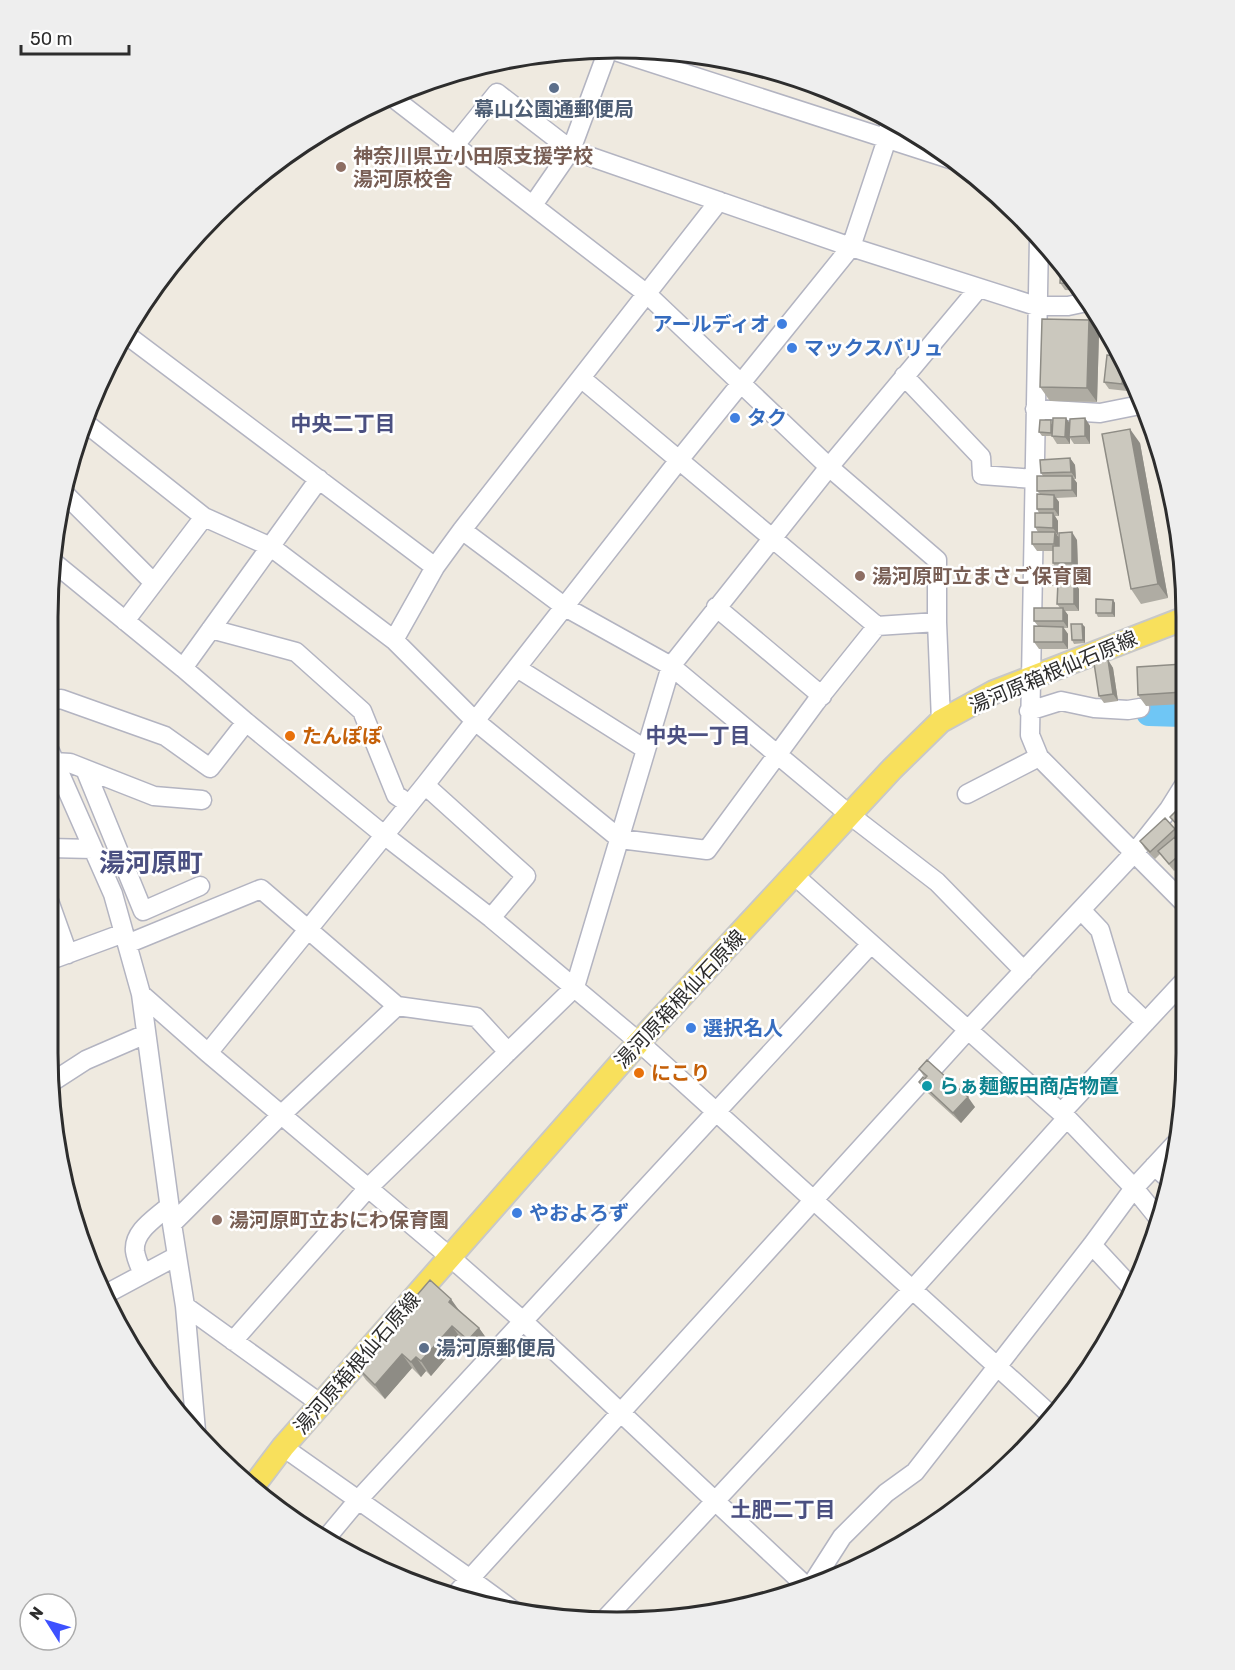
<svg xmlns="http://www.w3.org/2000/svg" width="1235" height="1670" font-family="Rubik,'Noto Sans JP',sans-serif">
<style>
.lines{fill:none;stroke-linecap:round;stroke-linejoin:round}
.river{stroke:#6fc6f5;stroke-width:26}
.minor-casing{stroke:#b3b4c1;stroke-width:21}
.major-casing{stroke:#c8c8c8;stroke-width:26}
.minor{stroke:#fff;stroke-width:18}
.major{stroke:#f8e05c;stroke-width:22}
.wall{fill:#afaca3}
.shaded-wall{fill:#8e8c85}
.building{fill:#cbc8be;stroke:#8e8c85;stroke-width:1.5}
.service-dot{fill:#5c6f8a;stroke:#fff;stroke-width:2}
.education-dot{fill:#8d6e63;stroke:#fff;stroke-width:2}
.shop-dot{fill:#3f7fe0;stroke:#fff;stroke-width:2}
.food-dot{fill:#e8710a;stroke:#fff;stroke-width:2}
.culture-dot{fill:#0f9aa8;stroke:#fff;stroke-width:2}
.labels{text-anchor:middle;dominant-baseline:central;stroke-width:5;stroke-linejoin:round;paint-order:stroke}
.service-label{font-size:20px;font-weight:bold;fill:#4e5e75;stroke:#fff}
.education-label{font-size:20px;font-weight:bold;fill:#785e54;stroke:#fff;text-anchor:start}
.shop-label{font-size:20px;font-weight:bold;fill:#366cbe;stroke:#fff;text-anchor:start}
.street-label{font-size:20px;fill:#2d2d2d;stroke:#fff}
.food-label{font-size:20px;font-weight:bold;fill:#c56008;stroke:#fff;text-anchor:start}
.culture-label{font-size:20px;font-weight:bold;fill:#0d838f;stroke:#fff;text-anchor:start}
.neighbourhood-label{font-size:21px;font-weight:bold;fill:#4b5081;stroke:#fff}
.district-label{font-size:26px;font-weight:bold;fill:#4b5081;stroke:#fff}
.rim{fill:none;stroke:#2d2d2d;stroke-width:3}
</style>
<rect width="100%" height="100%" fill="#efeae0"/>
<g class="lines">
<path class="river" d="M 1149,713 L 1183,714"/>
<g class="minor-casing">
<path id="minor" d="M 612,50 L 953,160
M 392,97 L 647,294 L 829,467 L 937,560 L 937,622 L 941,721
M 455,145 L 497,93 L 571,150 L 851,247 L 1036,306 L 1068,306 L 1087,302
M 533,205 L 571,150 L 608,50
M 1039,238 L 1030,735 L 1039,757 L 1185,904
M 128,336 L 435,567 L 462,530 L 719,201
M 904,376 L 981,457 L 982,475 L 1034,479
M 581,378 L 877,626
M 1035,409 L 1100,413 L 1145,404
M 88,425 L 204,517 L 271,547 L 394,640 L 474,720 L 620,839 L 707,850 L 816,702 L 877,626 L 937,622
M 64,493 L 154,583
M 462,530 L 565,607 L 671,666 L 850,815 L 937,882 L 1024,971
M 52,561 L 183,668 L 246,722 L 384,835 L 491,918 L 639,1042 L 1053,1417
M 716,607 L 822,696
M 125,621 L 204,517
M 211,629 L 296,652 L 362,711 L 396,795 L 409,804
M 394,640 L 435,567
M 183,668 L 319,479
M 517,668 L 645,749
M 49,701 L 61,699 L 165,736 L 210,768 L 246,722
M 1029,711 L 1061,701 L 1094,708 L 1128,710 L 1140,708
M 49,749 L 113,894 L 141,994 L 208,1053 L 450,1257 L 523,1321 L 808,1588
M 54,762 L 70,763 L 154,796 L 202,800
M 85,769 L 143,911 L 200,886
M 425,785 L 526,876 L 491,918
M 967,794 L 1039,757
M 49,848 L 93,849
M 794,875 L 1067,1118 L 1134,1188 L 1160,1220
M 48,898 L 68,954
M 1081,910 L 1100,930 L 1120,997 L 1146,1022
M 127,944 L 261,889 L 397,1006 L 476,1017 L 508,1052
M 48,961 L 124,933
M 141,994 L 172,1224 L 185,1306 L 196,1431
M 208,1053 L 425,785 L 679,460 L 851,247 L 887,139 L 890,119
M 52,1082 L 86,1060 L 146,1034
M 1061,1113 L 1185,980
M 1154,1166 L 1168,1178
M 172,1224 L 281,1115 L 397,1006
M 1092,1245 L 1133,1289
M 143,1274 C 140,1267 136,1259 135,1251 C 133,1231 156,1218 169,1206
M 106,1294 L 177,1256
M 185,1306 L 321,1404
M 233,1341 L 368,1188 L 575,987 L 671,666 L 829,467 L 978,289
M 283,1447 L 469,1578 L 514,1611
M 328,1536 L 358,1500 L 871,944
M 810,1587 L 842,1537 L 886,1493 L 915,1472 L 1092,1245 L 1134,1188 L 1175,1144
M 456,1594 L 968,1030 L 1135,852 L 1169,809 L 1184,785
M 606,1618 L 912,1290 L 1067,1118"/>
</g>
<g class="major-casing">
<path id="major" d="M 255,1484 L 283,1447 L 639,1042 L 892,769 L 941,721 L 994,692 L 1183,619"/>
</g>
<use href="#minor" class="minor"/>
<use href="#major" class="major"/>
</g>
<path class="wall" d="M 1070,271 L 1081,291 L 1065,290 L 1060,283 Z
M 1099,334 L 1097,402 L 1050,401 L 1040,387 Z
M 1119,357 L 1129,374 L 1127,391 L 1109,389 L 1104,382 Z
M 1066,418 L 1070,424 L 1085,418 L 1090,426 L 1090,444 L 1074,444 L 1070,438 L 1070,444 L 1057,444 L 1052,436 L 1042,436 L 1039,432 L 1053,423 Z
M 1140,443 L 1168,598 L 1141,604 L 1131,589 Z
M 1070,458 L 1075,465 L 1076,479 L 1074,479 L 1077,483 L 1077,497 L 1056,498 L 1059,502 L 1059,516 L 1055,516 L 1058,521 L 1058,535 L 1057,535 L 1059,537 L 1077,540 L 1078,570 L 1076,570 L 1078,574 L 1078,586 L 1077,586 L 1079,589 L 1079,611 L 1065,611 L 1068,615 L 1068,628 L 1064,628 L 1068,634 L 1068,649 L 1039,649 L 1034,642 L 1038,626 L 1034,621 L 1060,608 L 1057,604 L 1058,586 L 1052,586 L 1047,579 L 1055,567 L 1053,563 L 1053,551 L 1037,551 L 1032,544 L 1038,532 L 1035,527 L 1039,513 L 1037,509 L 1040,494 L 1037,491 L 1043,476 L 1041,473 Z
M 1113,600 L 1115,603 L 1115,617 L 1098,617 L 1096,613 Z
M 1082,624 L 1085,627 L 1085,643 L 1074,644 L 1072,640 Z
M 1108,660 L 1113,668 L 1118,701 L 1104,703 L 1099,696 Z
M 1183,664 L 1183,704 L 1146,706 L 1138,695 Z
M 1184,808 L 1184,834 L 1170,817 Z
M 1175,829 L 1180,836 L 1177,839 L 1184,848 L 1184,862 L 1174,871 L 1160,854 L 1155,859 L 1145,849 L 1140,841 Z
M 919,1069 L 975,1107 L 961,1123 L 929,1094 L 921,1086 L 919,1082 L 925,1078 Z
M 461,1313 L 479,1328 L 489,1342 L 478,1354 L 462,1340 L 431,1376 L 426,1371 L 421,1377 L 412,1368 L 385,1399 L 366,1380 L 356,1366 Z"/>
<path class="shaded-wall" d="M 1089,320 L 1099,334 L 1097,402 L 1087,388 Z
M 1124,366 L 1129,374 L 1127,391 L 1122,384 Z
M 1066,418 L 1071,425 L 1069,437 L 1070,438 L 1070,444 L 1065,437 Z
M 1085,418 L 1090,426 L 1090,444 L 1085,436 Z
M 1130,429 L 1140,443 L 1168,598 L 1158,584 Z
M 1070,458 L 1075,465 L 1076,479 L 1071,472 Z
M 1072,476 L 1077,483 L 1077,497 L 1072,490 Z
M 1054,495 L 1059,502 L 1059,516 L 1054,509 Z
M 1053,513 L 1058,521 L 1058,535 L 1053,528 Z
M 1055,532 L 1060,539 L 1059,551 L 1054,544 Z
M 1072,532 L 1077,540 L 1078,570 L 1072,563 Z
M 1073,567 L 1078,574 L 1078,586 L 1073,579 Z
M 1074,582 L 1079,589 L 1079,611 L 1074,604 Z
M 1113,600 L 1115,603 L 1115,617 L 1112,613 Z
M 1063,608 L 1068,615 L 1068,628 L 1063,621 Z
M 1082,624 L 1085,627 L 1085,643 L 1083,640 Z
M 1063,627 L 1068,634 L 1068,649 L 1063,642 Z
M 1108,660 L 1113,668 L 1118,701 L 1113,694 Z
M 968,1097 L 975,1107 L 961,1123 L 953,1113 Z
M 451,1299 L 461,1313 L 449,1302 Z
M 452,1326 L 462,1340 L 431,1376 L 421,1361 Z
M 479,1328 L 489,1342 L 478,1354 L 468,1340 Z
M 402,1354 L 412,1368 L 385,1399 L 375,1385 Z
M 416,1357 L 426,1371 L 421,1377 L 411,1362 Z"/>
<path class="building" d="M 1061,262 L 1070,271 L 1077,284 L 1060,283 Z
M 1042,319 L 1089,320 L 1087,388 L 1040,387 Z
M 1107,355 L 1119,357 L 1124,366 L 1122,384 L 1104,382 Z
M 1053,418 L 1066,418 L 1065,437 L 1052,436 Z
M 1085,418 L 1085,436 L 1069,437 L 1070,419 Z
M 1040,420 L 1051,420 L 1051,433 L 1039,432 Z
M 1130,429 L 1158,584 L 1131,589 L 1102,434 Z
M 1070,458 L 1071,472 L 1041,473 L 1040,460 Z
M 1037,476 L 1072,476 L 1072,490 L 1037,491 Z
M 1037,494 L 1054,495 L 1054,509 L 1037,509 Z
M 1035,513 L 1053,513 L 1053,528 L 1035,527 Z
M 1032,532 L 1055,532 L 1054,544 L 1032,544 Z
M 1072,532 L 1072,563 L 1053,563 L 1053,546 L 1059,546 L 1059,533 Z
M 1047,566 L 1073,567 L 1073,579 L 1047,579 Z
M 1058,582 L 1074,582 L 1074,604 L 1057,604 Z
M 1096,599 L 1113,600 L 1112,613 L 1096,613 Z
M 1034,608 L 1063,608 L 1063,621 L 1034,621 Z
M 1071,624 L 1082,624 L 1083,640 L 1072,640 Z
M 1034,626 L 1063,627 L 1063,642 L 1034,642 Z
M 1108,660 L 1113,694 L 1099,696 L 1094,663 Z
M 1183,664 L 1183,692 L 1138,695 L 1137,667 Z
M 1182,805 L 1184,808 L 1184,832 L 1170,817 Z
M 1165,818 L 1175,829 L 1150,852 L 1140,841 Z
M 1175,837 L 1184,848 L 1184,851 L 1169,864 L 1158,851 Z
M 1184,886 L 1184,894 L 1181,891 Z
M 927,1060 L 968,1097 L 953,1113 L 921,1083 L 927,1076 L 919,1069 Z
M 923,1077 L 925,1079 L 921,1083 L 922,1085 L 919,1082 Z
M 430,1280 L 451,1299 L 449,1302 L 479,1328 L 468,1340 L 452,1326 L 421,1361 L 416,1357 L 411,1362 L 402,1354 L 375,1385 L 356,1366 Z"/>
<g class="service-dot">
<circle cx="554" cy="88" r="6"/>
<circle cx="424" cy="1348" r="6"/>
</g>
<g class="education-dot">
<circle cx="341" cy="167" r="6"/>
<circle cx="860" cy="576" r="6"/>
<circle cx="217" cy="1220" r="6"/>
</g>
<g class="shop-dot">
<circle cx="782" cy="324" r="6"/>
<circle cx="792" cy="348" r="6"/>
<circle cx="735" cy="418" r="6"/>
<circle cx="691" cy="1028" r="6"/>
<circle cx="517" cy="1213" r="6"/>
</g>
<g class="food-dot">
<circle cx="290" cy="736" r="6"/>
<circle cx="639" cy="1073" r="6"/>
</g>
<circle class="culture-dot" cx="927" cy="1086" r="6"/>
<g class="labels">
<g class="service-label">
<text x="554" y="109">幕山公園通郵便局</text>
<text x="436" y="1348" text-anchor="start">湯河原郵便局</text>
</g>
<g class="education-label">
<text x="353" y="156">神奈川県立小田原支援学校<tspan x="353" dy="23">湯河原校舎</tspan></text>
<text x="872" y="576">湯河原町立まさご保育園</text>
<text x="229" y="1220">湯河原町立おにわ保育園</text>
</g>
<g class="shop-label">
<text x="770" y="324" text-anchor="end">アールディオ</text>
<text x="804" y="348">マックスバリュ</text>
<text x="747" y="418">タク</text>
<text x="703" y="1028">選択名人</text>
<text x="529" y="1213">やおよろず</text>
</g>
<g class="street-label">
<text transform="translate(1053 672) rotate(-23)">湯河原箱根仙石原線</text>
<text transform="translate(680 999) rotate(-47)">湯河原箱根仙石原線</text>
<text transform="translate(357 1363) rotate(-49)">湯河原箱根仙石原線</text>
</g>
<g class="food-label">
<text x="302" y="736">たんぽぽ</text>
<text x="651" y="1073">にこり</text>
</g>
<g class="culture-label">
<text x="939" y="1086">らぁ麺飯田商店物置</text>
</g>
<g class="neighbourhood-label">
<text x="343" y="423">中央二丁目</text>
<text x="698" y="735">中央一丁目</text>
<text x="783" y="1509">土肥二丁目</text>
</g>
<g class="district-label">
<text x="151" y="863">湯河原町</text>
</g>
</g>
<path d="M0 0H1235V1670H0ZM617 58H617A559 559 0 0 1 1176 617V1053A559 559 0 0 1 617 1612H617A559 559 0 0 1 58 1053V617A559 559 0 0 1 617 58Z" fill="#eee" fill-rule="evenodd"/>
<path class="rim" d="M617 58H617A559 559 0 0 1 1176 617V1053A559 559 0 0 1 617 1612H617A559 559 0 0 1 58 1053V617A559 559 0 0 1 617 58Z"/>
<g transform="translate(48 1622) rotate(307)"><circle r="28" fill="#ffffff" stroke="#ababab" stroke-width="1.5"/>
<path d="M0-4.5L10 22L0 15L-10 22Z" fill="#3d51ff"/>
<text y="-9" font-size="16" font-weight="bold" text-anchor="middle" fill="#2d2d2d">N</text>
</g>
<path d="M21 45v9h108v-9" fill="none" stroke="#2d2d2d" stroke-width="3"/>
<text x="30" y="45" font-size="18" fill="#2d2d2d" stroke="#ffffff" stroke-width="4.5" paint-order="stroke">50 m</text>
</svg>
